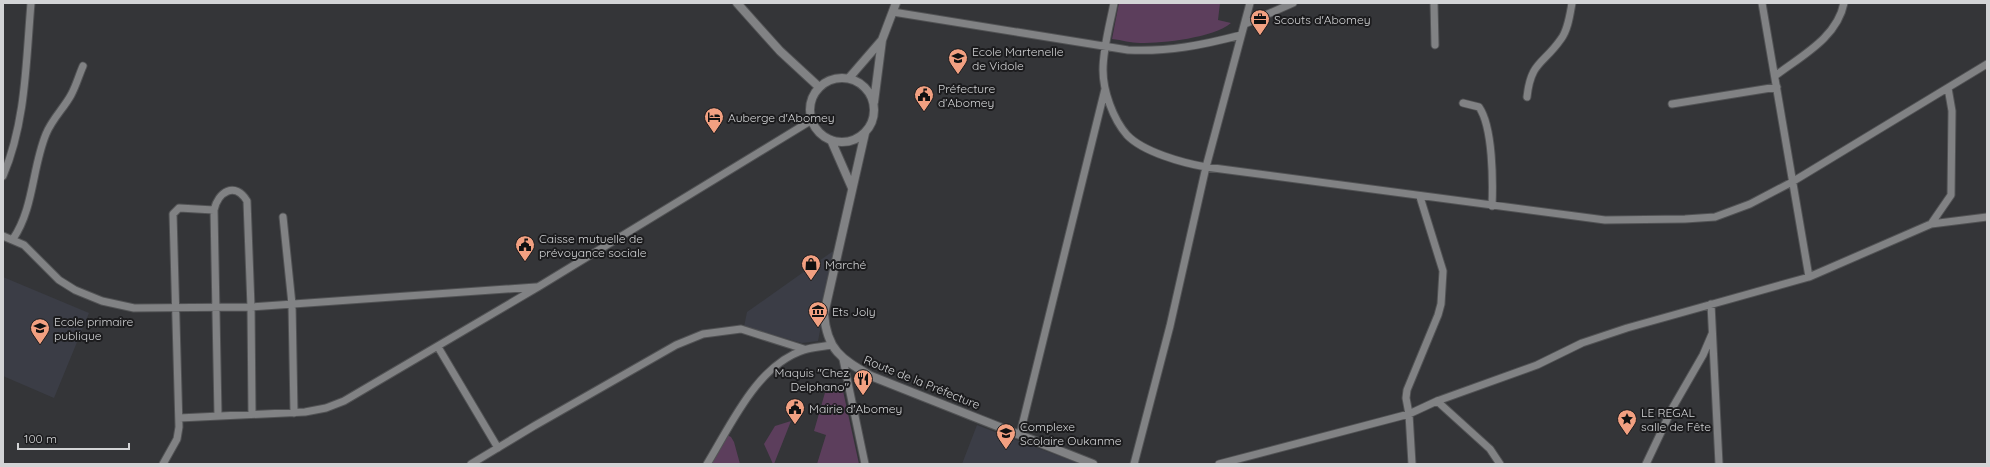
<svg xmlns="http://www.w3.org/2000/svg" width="1990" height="467" font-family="Quicksand,sans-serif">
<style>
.built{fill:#3b3d46}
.green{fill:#5c3e5c}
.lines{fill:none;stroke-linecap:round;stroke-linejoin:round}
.minor-casing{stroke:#515254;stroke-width:9}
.tertiary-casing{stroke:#515254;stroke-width:10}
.minor{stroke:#818284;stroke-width:7}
.tertiary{stroke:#818284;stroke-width:8}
.labels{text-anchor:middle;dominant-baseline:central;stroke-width:4;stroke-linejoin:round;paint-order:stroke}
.poi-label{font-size:12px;fill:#d3d4d6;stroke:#1c1c1e;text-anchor:start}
.street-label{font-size:12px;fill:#d3d4d6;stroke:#1c1c1e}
</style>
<rect width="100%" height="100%" fill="#343538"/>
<path class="built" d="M 836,249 L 818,341 L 802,343 L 744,327 L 747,312 Z
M 3,277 L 89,313 L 54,398 L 3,376 Z
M 977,425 L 1008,437 L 1081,464 L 962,464 Z"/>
<path class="green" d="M 1119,3 L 1220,3 L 1218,20 L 1231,23 C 1213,38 1164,43 1140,43 C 1131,43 1122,40 1112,39 Z
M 826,389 L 843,391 L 859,464 L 817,464 L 826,435 L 814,431 Z
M 791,421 L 774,464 L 773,464 L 764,444 L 775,426 Z
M 727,435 L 731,437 L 734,442 L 740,464 L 710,464 Z"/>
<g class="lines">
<g class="minor-casing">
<path id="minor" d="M 1114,3 C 1110,24 1103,48 1103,70 C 1103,91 1113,119 1127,135 C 1143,152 1183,163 1206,167 L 1605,220 L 1685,219 L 1715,217 L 1750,204 L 1792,182 L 1987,64
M 1434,3 L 1435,45
M 1762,3 L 1809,277
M 893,12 L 1128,50 C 1168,52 1203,45 1241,35
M 1245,24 L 1293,3
M 1775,76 C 1801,56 1837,38 1844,3
M 1527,97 C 1531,61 1543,65 1561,39 C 1568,30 1570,14 1572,3
M 1463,103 L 1479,107 C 1493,127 1493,182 1492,206
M 1672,104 L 1777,87
M 3,176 C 26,122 26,61 31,3
M 283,217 L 292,304 L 294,413
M 1931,224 L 1987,217
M 3,236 L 24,245 L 59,280 L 75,290 L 102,301 L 134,308 L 251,307 L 536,287
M 13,239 C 34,208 32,168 46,134 C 52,119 64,108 71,95 C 76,86 79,75 83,66
M 1711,304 L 1719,464
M 438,347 L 498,448
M 843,359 L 865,464
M 1437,401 L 1490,449 L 1500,464
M 218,415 L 214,210 C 218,192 235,181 247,201 L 251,307 L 252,414
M 179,418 L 305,412 L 326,408 L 344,401 L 538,287 L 812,120
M 1020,434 L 1105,89
M 163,464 L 177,439 L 179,427 L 173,214 L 179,208 L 214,210
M 471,464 L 534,426 L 676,345 L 703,334 L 741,329 L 804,349
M 707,464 C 731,425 757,365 804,350 C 812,347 822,347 831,345
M 1134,464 L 1170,326 L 1206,167 L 1250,3
M 1219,464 L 1409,414 L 1437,401 L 1537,365 L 1582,343 L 1627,328 L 1809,277 L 1931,224 L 1951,195 L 1952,111 L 1948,88
M 1412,464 L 1409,414 L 1406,398 L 1407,390 L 1438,315 L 1441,304 L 1443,271 L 1420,197
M 1646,464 L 1673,407 L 1703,355 L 1712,334"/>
</g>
<g class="tertiary-casing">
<path id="tertiary" d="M 737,3 L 780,51 L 819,87
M810 110a32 32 0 1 1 64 0a32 32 0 1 1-64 0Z
M 849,78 L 881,41
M 874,102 L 882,40 L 896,3
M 865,133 L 824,314 C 827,351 842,359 871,376 L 1093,464
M 831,140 L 852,188"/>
</g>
<use href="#minor" class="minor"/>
<use href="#tertiary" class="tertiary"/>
</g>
<defs>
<g id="office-pin" transform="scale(1)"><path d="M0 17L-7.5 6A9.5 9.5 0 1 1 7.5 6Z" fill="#f2a081" stroke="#1c1c1e"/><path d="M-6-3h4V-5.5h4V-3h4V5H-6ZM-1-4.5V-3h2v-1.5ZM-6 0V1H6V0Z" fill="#111"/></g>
<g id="school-pin" transform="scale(1)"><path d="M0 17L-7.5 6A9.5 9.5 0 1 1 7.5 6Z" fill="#f2a081" stroke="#1c1c1e"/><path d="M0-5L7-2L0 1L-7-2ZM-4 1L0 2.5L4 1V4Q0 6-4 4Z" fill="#111"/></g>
<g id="civic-pin" transform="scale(1)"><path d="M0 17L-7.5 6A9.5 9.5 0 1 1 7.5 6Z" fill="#f2a081" stroke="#1c1c1e"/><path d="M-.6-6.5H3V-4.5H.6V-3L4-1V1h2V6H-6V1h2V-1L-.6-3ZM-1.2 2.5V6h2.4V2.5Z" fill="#111"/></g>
<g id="hotel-pin" transform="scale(1)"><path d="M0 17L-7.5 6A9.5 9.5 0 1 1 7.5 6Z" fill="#f2a081" stroke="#1c1c1e"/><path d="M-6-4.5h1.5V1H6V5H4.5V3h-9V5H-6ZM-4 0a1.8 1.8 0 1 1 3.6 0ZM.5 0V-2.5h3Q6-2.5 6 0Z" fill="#111"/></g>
<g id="shop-pin" transform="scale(1)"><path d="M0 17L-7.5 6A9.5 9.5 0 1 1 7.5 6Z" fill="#f2a081" stroke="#1c1c1e"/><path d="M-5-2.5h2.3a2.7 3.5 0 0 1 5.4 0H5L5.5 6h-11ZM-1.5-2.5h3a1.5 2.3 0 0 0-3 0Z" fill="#111"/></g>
<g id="museum-pin" transform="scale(1)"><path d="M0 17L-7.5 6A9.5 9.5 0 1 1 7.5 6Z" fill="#f2a081" stroke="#1c1c1e"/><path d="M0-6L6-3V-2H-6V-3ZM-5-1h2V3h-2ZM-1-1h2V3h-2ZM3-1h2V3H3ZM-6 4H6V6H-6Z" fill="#111"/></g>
<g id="restaurant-pin" transform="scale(1)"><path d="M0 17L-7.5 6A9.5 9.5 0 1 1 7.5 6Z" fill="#f2a081" stroke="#1c1c1e"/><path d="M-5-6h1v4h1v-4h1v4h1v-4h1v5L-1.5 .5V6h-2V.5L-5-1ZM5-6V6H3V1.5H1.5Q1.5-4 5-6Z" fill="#111"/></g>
<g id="sight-pin" transform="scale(1)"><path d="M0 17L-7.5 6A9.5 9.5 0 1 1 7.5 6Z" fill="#f2a081" stroke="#1c1c1e"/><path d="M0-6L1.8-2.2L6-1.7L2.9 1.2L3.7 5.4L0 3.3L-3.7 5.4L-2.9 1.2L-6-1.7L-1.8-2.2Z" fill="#111"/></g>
</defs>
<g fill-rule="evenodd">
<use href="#office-pin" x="1260" y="19"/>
<use href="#school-pin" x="958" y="58"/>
<use href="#civic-pin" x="924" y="95"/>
<use href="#hotel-pin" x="714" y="117"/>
<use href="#civic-pin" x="525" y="245"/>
<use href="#shop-pin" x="811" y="264"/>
<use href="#museum-pin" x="818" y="311"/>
<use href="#school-pin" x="40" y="328"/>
<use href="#restaurant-pin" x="863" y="379"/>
<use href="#civic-pin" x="795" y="408"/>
<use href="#sight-pin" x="1627" y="419"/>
<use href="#school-pin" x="1006" y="433"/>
</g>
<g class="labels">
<g class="poi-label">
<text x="1274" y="19">Scouts d'Abomey</text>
<text x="972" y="51">Ecole Martenelle<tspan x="972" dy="14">de Vidole</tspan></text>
<text x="938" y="88">Préfecture<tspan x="938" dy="14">d’Abomey</tspan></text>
<text x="728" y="117">Auberge d'Abomey</text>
<text x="539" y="238">Caisse mutuelle de<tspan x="539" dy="14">prévoyance sociale</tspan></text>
<text x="825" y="264">Marché</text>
<text x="832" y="311">Ets Joly</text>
<text x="54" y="321">Ecole primaire<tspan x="54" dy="14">publique</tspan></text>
<text x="849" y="372" text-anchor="end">Maquis "Chez<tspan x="849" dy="14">Delphano"</tspan></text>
<text x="809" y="408">Mairie d'Abomey</text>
<text x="1641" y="412">LE REGAL<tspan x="1641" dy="14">salle de Fête</tspan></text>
<text x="1020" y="426">Complexe<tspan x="1020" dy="14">Scolaire Oukanme</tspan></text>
</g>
<g class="street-label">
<text transform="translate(922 382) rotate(22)">Route de la Préfecture</text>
</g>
</g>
<rect width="1990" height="467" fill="none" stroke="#d3d4d6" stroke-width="8"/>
<path d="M18 443v6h111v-6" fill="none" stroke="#d3d4d6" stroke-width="2"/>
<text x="24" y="443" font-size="12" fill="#d3d4d6" stroke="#1c1c1e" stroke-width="3" paint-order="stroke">100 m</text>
</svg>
